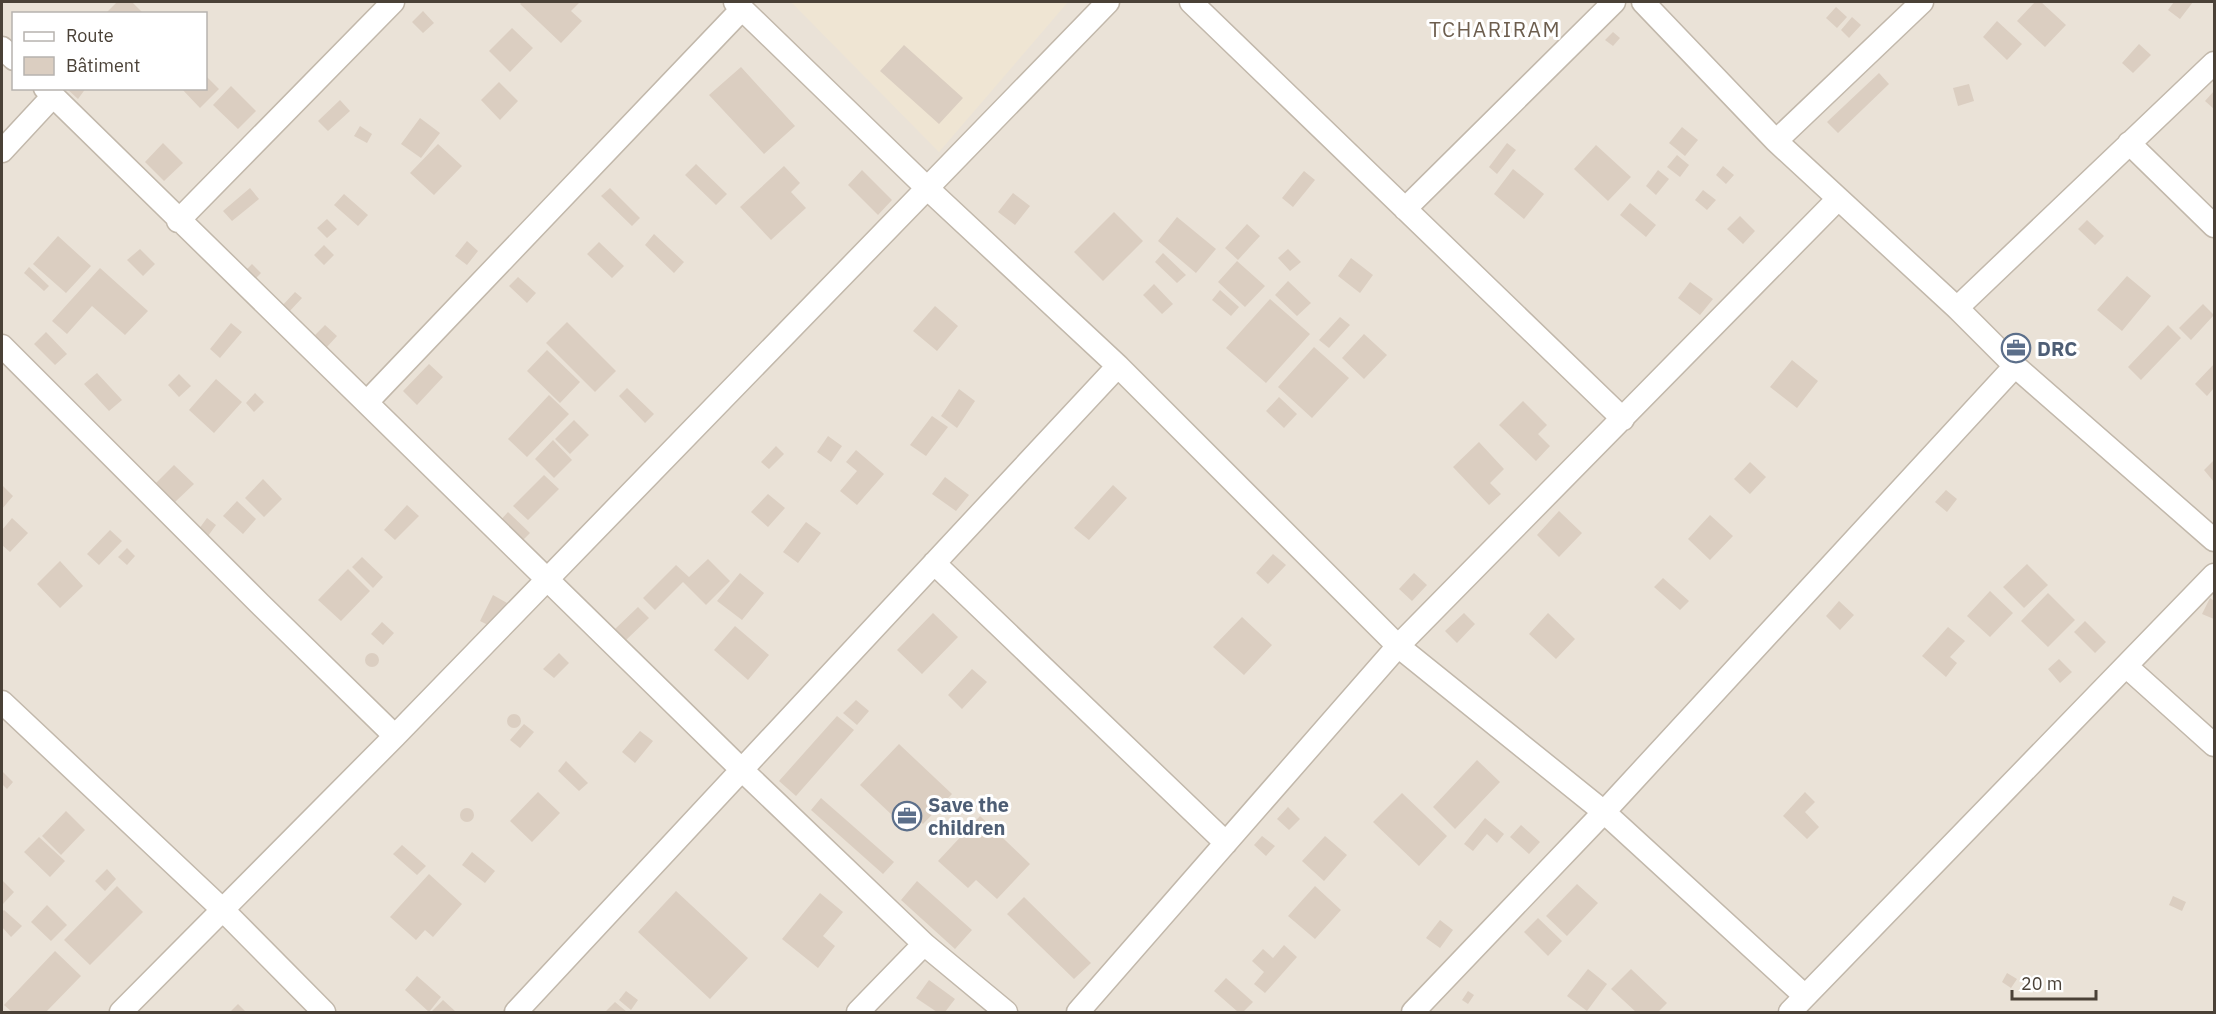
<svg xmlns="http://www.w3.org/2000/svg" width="2216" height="1014" font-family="'IBM Plex Sans',sans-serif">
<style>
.residential{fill:#eae2d7;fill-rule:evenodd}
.education{fill:#efe5d3}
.building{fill:#dbcec1}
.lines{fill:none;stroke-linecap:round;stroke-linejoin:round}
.minor-casing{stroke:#c2b8ab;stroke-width:25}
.minor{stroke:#fff;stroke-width:22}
.labels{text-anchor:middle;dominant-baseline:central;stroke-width:6;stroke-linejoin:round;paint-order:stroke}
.service-label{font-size:20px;font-weight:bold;fill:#4e5e75;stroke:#fff;text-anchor:start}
.neighbourhood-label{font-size:21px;letter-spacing:1.5px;fill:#6d5e4e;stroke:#fff}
</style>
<rect width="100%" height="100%" fill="#f5f1e9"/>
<path class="residential" d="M 2,2 L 2214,2 L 2214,1012 L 2,1012 ZM 14,14 L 206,14 L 206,88 L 14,88 Z"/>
<path class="education" d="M 791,2 L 1068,2 L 939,152 Z"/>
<path class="building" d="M 117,2 L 132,2 L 144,14 L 105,14 Z
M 522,2 L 578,2 L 579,3 L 571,11 L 582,21 L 561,43 L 520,4 Z
M 2035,2 L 2041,2 L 2066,25 L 2045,47 L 2017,21 Z
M 2174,2 L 2193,2 L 2180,19 L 2168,10 Z
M 1836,7 L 1847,17 L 1837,28 L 1826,18 Z
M 423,11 L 434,23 L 423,33 L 412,22 Z
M 1852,17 L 1861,25 L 1849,38 L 1841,30 Z
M 1997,21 L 2022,44 L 2007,60 L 1983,37 Z
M 512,28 L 533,48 L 510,72 L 489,51 Z
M 1613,32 L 1620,38 L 1613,46 L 1605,40 Z
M 2139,44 L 2151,55 L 2133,73 L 2122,63 Z
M 904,45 L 963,98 L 939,124 L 880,71 Z
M 741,67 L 795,126 L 764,154 L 709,95 Z
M 1879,73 L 1889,84 L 1838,133 L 1827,122 Z
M 206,76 L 219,89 L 200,108 L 181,88 L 206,88 Z
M 499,82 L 518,101 L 500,120 L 481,100 Z
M 1969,84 L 1974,101 L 1958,106 L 1953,88 Z
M 231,86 L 256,111 L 238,129 L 213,105 Z
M 66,88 L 86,88 L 78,99 Z
M 2214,91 L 2214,109 L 2205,101 Z
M 340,100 L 350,111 L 328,131 L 318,121 Z
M 420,118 L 440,133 L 421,158 L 401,144 Z
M 360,126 L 372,134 L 367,143 L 354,136 Z
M 1682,127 L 1698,140 L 1685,156 L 1669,143 Z
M 163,143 L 183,163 L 164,181 L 145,162 Z
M 1507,143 L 1516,150 L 1497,174 L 1489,167 Z
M 438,144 L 462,166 L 434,195 L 410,173 Z
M 1596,145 L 1631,177 L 1608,201 L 1574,169 Z
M 1677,155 L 1689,165 L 1680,177 L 1667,167 Z
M 696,164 L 727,194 L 716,205 L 685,175 Z
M 784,166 L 800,183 L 791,192 L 806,208 L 771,240 L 740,207 Z
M 1723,166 L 1734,175 L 1726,184 L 1716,175 Z
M 1513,169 L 1544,194 L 1524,219 L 1494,194 Z
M 862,170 L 892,200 L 878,215 L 848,185 Z
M 1658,170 L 1669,179 L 1656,195 L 1646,186 Z
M 1304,171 L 1315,180 L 1293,207 L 1282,198 Z
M 250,188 L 259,199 L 232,221 L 223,211 Z
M 610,188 L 640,218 L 632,226 L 601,196 Z
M 1703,190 L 1716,200 L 1707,210 L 1695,200 Z
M 1013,193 L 1030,206 L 1015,225 L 998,212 Z
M 344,194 L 368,215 L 358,226 L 334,205 Z
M 1630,203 L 1656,225 L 1646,237 L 1620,215 Z
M 1114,212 L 1143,241 L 1103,281 L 1074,252 Z
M 1740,216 L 1755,231 L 1743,244 L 1727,229 Z
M 1177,217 L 1216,249 L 1196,273 L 1158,241 Z
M 327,219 L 337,229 L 327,238 L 317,228 Z
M 2087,220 L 2104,236 L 2095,245 L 2078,229 Z
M 1247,224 L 1260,236 L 1238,260 L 1225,248 Z
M 654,234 L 684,262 L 674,273 L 645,245 Z
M 58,236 L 91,266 L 66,293 L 33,264 Z
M 467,241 L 478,251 L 467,265 L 455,256 Z
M 599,242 L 624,266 L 612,278 L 587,254 Z
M 324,245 L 334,255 L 324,265 L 314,255 Z
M 140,249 L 155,264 L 143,276 L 127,260 Z
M 1288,249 L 1301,262 L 1290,271 L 1278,258 Z
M 1163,253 L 1186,275 L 1177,283 L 1155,262 Z
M 1351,258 L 1373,275 L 1360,293 L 1338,276 Z
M 1237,261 L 1265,286 L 1245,307 L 1218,282 Z
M 252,264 L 261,273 L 253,281 L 243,273 Z
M 29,267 L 49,286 L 44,291 L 24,273 Z
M 100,268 L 148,311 L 125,335 L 92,306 L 67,334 L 52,321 Z
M 2127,276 L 2151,296 L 2122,331 L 2097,310 Z
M 518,277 L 536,293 L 527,303 L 509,286 Z
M 1288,281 L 1311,303 L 1297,316 L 1275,295 Z
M 1690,282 L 1713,299 L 1700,315 L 1678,298 Z
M 1154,284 L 1173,304 L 1162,314 L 1143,295 Z
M 1220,290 L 1239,307 L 1231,316 L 1212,300 Z
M 295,292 L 302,298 L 288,313 L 281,307 Z
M 1270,299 L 1310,334 L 1266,383 L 1226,348 Z
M 2203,304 L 2214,315 L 2191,340 L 2179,328 Z
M 935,306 L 958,326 L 937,351 L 913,331 Z
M 1340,317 L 1350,325 L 1329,348 L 1319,340 Z
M 567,322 L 616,371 L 595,392 L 546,343 Z
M 231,323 L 242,332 L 220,358 L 210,349 Z
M 325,325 L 337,336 L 326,348 L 314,336 Z
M 2168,325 L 2181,338 L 2141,380 L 2128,367 Z
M 46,332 L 67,354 L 55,365 L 34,344 Z
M 1364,334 L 1387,355 L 1364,379 L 1342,358 Z
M 1314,347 L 1349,378 L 1312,418 L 1278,387 Z
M 547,350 L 580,382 L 560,403 L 527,371 Z
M 1792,360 L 1818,381 L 1797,408 L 1770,387 Z
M 429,364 L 443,377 L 417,405 L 403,391 Z
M 2214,364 L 2214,388 L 2207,396 L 2195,384 Z
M 97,373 L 122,400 L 109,411 L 84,384 Z
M 179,374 L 191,386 L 179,397 L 168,385 Z
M 216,379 L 242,402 L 214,433 L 189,410 Z
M 627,388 L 654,414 L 645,423 L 619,396 Z
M 959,389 L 975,401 L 957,428 L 941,416 Z
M 255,393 L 264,402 L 254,412 L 246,403 Z
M 549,395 L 569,414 L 527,457 L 508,439 Z
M 1279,397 L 1297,414 L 1284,428 L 1266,411 Z
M 1523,401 L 1547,425 L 1538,434 L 1550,446 L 1536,461 L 1499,425 Z
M 932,416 L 948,427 L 926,456 L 910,445 Z
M 574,420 L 589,435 L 570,454 L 555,439 Z
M 828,436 L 842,446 L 831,462 L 817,452 Z
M 553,440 L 572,460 L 554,478 L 535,459 Z
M 1479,442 L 1504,469 L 1490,483 L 1501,494 L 1489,505 L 1453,467 Z
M 776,446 L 784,454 L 769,469 L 761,462 Z
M 856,450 L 884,474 L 857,505 L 840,491 L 857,471 L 846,462 Z
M 2214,460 L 2214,482 L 2204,470 Z
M 1750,462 L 1766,477 L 1750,494 L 1734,479 Z
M 174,465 L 194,484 L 175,502 L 156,483 Z
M 544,475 L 559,489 L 528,520 L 513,506 Z
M 945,477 L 969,495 L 956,511 L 932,494 Z
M 263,479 L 282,499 L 264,517 L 245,498 Z
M 2,485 L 13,496 L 2,509 Z
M 1113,485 L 1127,498 L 1089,540 L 1074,528 Z
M 1946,490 L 1957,499 L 1947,512 L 1935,502 Z
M 768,494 L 785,508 L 768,527 L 751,512 Z
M 237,501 L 256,519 L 243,534 L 223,516 Z
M 407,505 L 419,516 L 395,540 L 384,530 Z
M 1559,511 L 1582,533 L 1559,557 L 1537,535 Z
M 508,512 L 530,533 L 520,543 L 499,522 Z
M 1710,515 L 1733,536 L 1710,560 L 1688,539 Z
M 12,518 L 28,533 L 10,552 L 2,545 L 2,530 Z
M 207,518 L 216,525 L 208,536 L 199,529 Z
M 806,522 L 821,533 L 798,563 L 783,552 Z
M 110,530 L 122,541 L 99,565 L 87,554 Z
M 127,548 L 135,556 L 127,565 L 118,557 Z
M 1273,554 L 1286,565 L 1268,584 L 1256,573 Z
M 362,557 L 383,577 L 373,588 L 352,567 Z
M 708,559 L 730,581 L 706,605 L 683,582 L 655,610 L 643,598 L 676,565 L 689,577 Z
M 60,561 L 83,586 L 60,608 L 37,584 Z
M 2027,564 L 2048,585 L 2024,608 L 2003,587 Z
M 348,569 L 370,591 L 341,621 L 318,600 Z
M 740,573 L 764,593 L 742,620 L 717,601 Z
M 1414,573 L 1427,585 L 1412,601 L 1399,589 Z
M 1663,578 L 1689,601 L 1680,610 L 1654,587 Z
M 1990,591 L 2013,613 L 1990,637 L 1967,616 Z
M 2048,593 L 2075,620 L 2048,647 L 2021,621 Z
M 493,595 L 507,603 L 494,628 L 480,621 Z
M 2210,598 L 2214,601 L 2214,619 L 2202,614 Z
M 1839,601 L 1854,615 L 1840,630 L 1826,616 Z
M 638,607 L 649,618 L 626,640 L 615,629 Z
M 933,613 L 958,637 L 922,674 L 897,650 Z
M 1464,613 L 1475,624 L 1457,643 L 1445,631 Z
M 1548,613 L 1575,639 L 1556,659 L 1529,634 Z
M 1242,617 L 1272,645 L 1244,675 L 1213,647 Z
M 2085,621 L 2106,642 L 2095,653 L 2074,632 Z
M 382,622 L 394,633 L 383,645 L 371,634 Z
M 735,626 L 769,655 L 748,680 L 714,650 Z
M 1948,627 L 1965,641 L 1950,657 L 1957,663 L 1946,677 L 1922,656 Z
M 559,653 L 569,663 L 554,678 L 543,669 Z
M365 660a7 7 0 1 1 14 0a7 7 0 1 1-14 0Z
M 2059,659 L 2072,672 L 2060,683 L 2048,669 Z
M 972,669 L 987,682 L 962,709 L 948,695 Z
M 856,700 L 869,711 L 857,725 L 843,713 Z
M507 721a7 7 0 1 1 14 0a7 7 0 1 1-14 0Z
M 837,716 L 854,730 L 796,796 L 779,781 Z
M 524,724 L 534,732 L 520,748 L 510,740 Z
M 640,731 L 653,741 L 635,763 L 622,752 Z
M 899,744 L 952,794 L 923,824 L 902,804 L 892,815 L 860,785 Z
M 1477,760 L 1500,782 L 1455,829 L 1433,807 Z
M 566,761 L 588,783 L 579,791 L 558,771 Z
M 2,771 L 13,782 L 7,789 L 2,784 Z
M 538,792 L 560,813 L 532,842 L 510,821 Z
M 1805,792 L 1815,802 L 1805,812 L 1819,827 L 1807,839 L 1783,816 Z
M 1402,793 L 1447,836 L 1419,866 L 1373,822 Z
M 821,798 L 894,862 L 883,874 L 811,810 Z
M 1288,807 L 1300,819 L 1289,830 L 1277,819 Z
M460 815a7 7 0 1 1 14 0a7 7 0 1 1-14 0Z
M 66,811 L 85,830 L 61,855 L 42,836 Z
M 980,816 L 1030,864 L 997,899 L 976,880 L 968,888 L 938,861 Z
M 1485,818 L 1504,834 L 1497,843 L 1487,834 L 1473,851 L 1464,844 Z
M 1521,825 L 1540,842 L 1529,854 L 1510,837 Z
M 1262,836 L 1275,846 L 1266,856 L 1254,845 Z
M 1325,836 L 1347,855 L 1324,881 L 1302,861 Z
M 39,837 L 65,861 L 50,877 L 24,852 Z
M 402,845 L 426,866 L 417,875 L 393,854 Z
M 472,852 L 495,871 L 485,883 L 462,865 Z
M 107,869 L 116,879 L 105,891 L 95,881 Z
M 429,874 L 462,904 L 433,937 L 425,930 L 416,940 L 390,917 Z
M 2,880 L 14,892 L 3,904 L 2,902 Z
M 917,881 L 972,930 L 955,949 L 901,900 Z
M 1577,884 L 1598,903 L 1567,936 L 1546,916 Z
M 117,886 L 143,912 L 90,965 L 64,940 Z
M 1315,886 L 1341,910 L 1315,939 L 1288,916 Z
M 676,891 L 748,958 L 710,999 L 638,932 Z
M 820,893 L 843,912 L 823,936 L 835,946 L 818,968 L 782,939 Z
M 2173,896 L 2186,902 L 2182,911 L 2169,905 Z
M 1024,897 L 1091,963 L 1074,979 L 1007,914 Z
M 47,905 L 67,925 L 51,941 L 31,922 Z
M 4,910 L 22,926 L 11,937 L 2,927 L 2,912 Z
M 1538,918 L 1562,941 L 1548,956 L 1524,932 Z
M 1440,920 L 1453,930 L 1440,948 L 1426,938 Z
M 1284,945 L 1297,957 L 1265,993 L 1254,984 L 1264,972 L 1252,961 L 1263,949 L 1273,958 Z
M 55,951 L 81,976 L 46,1012 L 12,1012 L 4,1005 Z
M 1588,969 L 1607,984 L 1587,1011 L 1567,996 Z
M 1631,969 L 1667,1003 L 1658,1012 L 1636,1012 L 1611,989 Z
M 2007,973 L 2017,979 L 2011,988 L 2002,982 Z
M 417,976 L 441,997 L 429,1012 L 405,990 Z
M 1226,978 L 1253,1002 L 1243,1012 L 1238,1012 L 1214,991 Z
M 929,980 L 955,999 L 945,1012 L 937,1012 L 916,998 Z
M 626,991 L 638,1000 L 631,1010 L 619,1000 Z
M 1468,991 L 1474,995 L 1468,1004 L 1462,1000 Z
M 443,1000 L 455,1011 L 454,1012 L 431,1012 Z
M 615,1002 L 627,1012 L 605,1012 Z
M 238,1004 L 246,1012 L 230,1012 Z"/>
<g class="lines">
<g class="minor-casing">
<path id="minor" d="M 735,2 L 927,188 L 1118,366 L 1398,646 L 1604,812 L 1805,996
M 1191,2 L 1623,419
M 1643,2 L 1776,141 L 1957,308 L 2015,366 L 2214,540
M 2,48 L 14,59
M 45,88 L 742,770 L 924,944 L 1006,1012
M 1776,141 L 1922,2
M 2129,143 L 2214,226
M 2,151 L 53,96
M 1405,209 L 1614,2
M 178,221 L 393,2
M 1957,308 L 2214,63
M 2,346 L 260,604 L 395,736
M 367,402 L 742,9
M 934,563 L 1226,843
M 2126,666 L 2214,745
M 2,702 L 223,910 L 324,1012
M 121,1012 L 395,736 L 1108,2
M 516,1012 L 1118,366
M 858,1012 L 924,944
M 1078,1012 L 1398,646 L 1838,199
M 1413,1012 L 1604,812 L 2015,366
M 1790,1012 L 2214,575"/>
</g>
<use href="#minor" class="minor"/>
</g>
<defs>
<g id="office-ring" transform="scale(1.5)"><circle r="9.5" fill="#fff" stroke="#5c6f8a" stroke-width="1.5"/><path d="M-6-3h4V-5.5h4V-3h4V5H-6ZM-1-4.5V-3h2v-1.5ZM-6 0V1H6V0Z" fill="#5c6f8a"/></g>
</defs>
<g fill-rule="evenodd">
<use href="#office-ring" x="2016" y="348"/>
<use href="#office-ring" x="907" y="816"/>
</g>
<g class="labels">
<g class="service-label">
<text x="2037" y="348">DRC</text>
<text x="928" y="804">Save the<tspan x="928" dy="23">children</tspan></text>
</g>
<g class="neighbourhood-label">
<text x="1495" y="29">TCHARIRAM</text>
</g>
</g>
<rect width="2216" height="1014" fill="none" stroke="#4a4137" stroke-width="6"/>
<rect x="12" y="12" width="195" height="78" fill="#ffffff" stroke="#b7b3af" stroke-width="1.5"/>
<rect x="24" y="32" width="30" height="9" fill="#ffffff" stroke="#b7b3af" stroke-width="1.5"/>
<text x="66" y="42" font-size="18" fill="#4a4137">Route</text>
<rect x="24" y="57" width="30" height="18" fill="#dbcec1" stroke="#b7b3af" stroke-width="1.5"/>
<text x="66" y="72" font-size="18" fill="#4a4137">Bâtiment</text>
<path d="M2012 990v9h84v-9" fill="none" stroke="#4a4137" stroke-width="3"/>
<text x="2021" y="990" font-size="18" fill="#4a4137" stroke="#ffffff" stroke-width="4.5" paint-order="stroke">20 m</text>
</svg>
